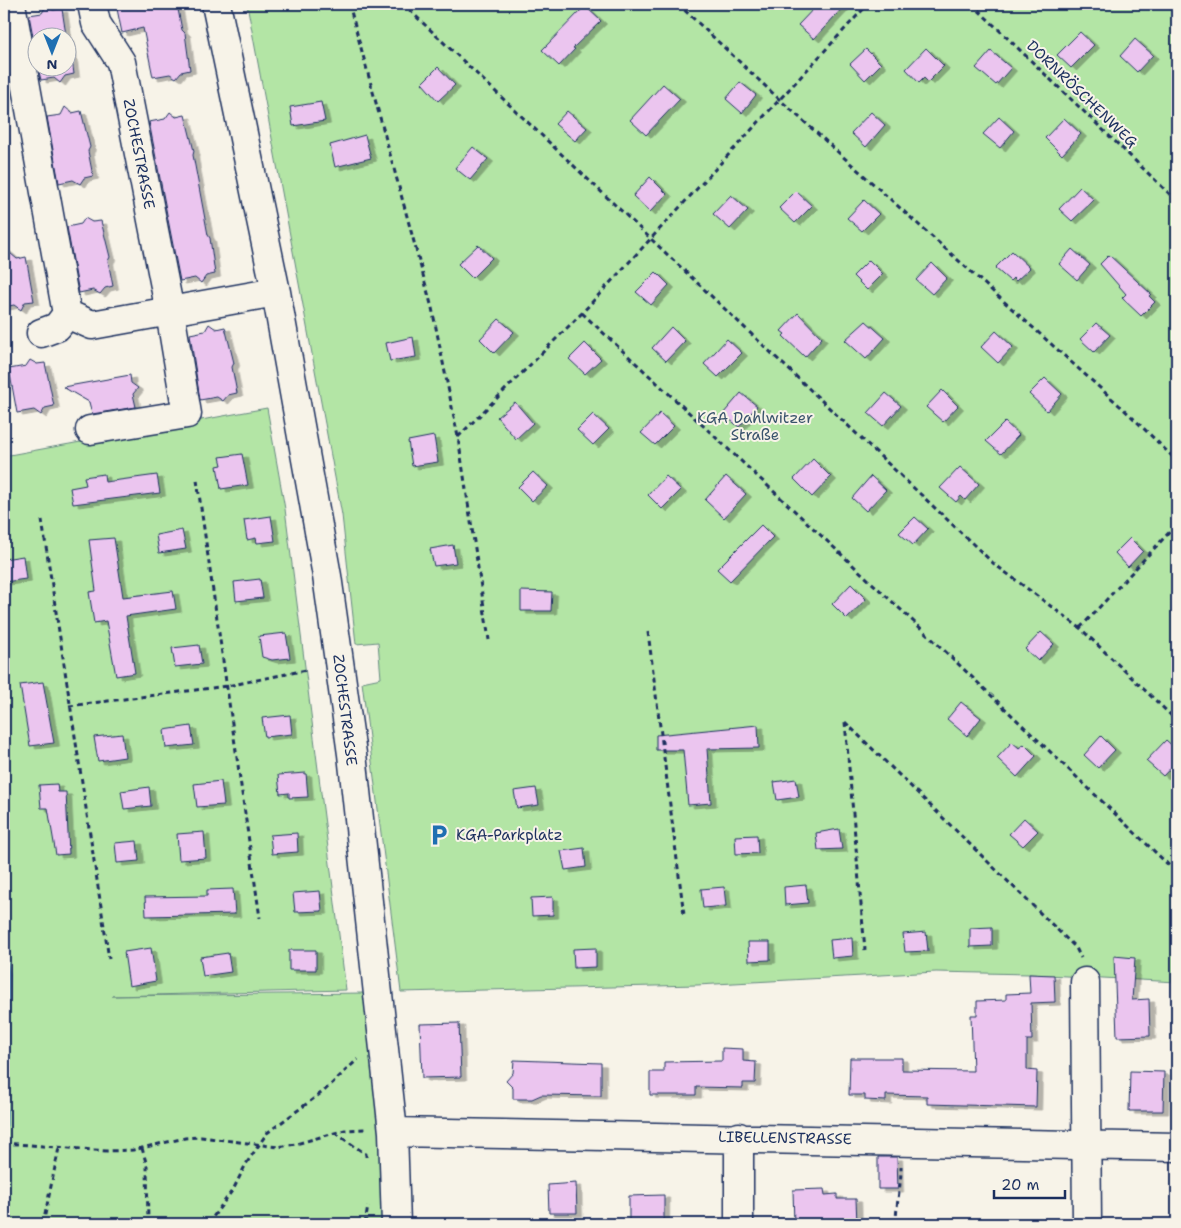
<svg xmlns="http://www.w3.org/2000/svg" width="1181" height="1228" font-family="'Shantell Sans',sans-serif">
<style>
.green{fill:#b3e5a5;stroke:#678a82}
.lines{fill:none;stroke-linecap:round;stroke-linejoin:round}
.stream{stroke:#6595bb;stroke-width:7}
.building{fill:#ebc5ef;stroke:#1b2f5e;filter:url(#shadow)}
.minor-casing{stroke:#1b2f5e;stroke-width:31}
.path{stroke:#1b2f5e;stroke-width:3;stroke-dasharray:5 4;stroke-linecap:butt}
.minor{stroke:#f7f3e8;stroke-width:28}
.labels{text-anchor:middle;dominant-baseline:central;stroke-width:4;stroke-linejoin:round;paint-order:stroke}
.street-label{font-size:15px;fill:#1b2f5e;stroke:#f7f3e8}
.park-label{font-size:15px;fill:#39536c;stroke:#f7f3e8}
.poi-label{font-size:15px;fill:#1b2f5e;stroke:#f7f3e8;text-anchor:start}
</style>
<defs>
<filter id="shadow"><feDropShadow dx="5.5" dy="3" stdDeviation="0" flood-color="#0004"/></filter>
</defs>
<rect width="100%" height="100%" fill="#f7f3e8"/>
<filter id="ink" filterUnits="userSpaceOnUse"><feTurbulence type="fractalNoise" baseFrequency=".02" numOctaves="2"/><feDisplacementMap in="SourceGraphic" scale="10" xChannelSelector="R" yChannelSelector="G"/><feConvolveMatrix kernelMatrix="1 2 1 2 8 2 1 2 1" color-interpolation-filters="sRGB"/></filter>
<g filter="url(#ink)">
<path class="green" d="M 247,4 L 1177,4 L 1177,982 L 1029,974 L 936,972 L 697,985 L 401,992 L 362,682 L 381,678 L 378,642 L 356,644 L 342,515 Z
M 267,408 L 285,509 L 346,990 L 112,996 L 364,993 L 381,1124 L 384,1224 L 4,1224 L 4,456 Z"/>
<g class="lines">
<path class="stream" d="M 4,958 L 7,974 L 4,1125"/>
</g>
<path class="building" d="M 116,4 L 177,4 L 182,30 L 185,33 L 190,70 L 181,72 L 176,78 L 170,74 L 153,77 L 143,28 L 122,33 Z
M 818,4 L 846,4 L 814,39 L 798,25 Z
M 46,6 L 53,10 L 62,9 L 66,35 L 69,38 L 74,74 L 65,76 L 60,83 L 54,78 L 41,80 L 38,68 L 68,68 L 68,38 L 38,38 L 38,63 L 29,15 L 42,13 Z
M 585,6 L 601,21 L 573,48 L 575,49 L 559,66 L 542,50 Z
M 1080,32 L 1094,45 L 1071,68 L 1057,55 Z
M 1135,39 L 1153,55 L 1137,72 L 1120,56 Z
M 926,48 L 944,66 L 928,82 L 924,78 L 919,83 L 906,69 Z
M 866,49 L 881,64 L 865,80 L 850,64 Z
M 991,51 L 1011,68 L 996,85 L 976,68 Z
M 438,67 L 455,85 L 438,101 L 422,83 Z
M 740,82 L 756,95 L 742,113 L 726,99 Z
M 663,84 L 680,99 L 646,135 L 630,120 Z
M 321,102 L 325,121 L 293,126 L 290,107 Z
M 65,107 L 72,113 L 81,111 L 90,147 L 88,151 L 93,176 L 84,178 L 80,184 L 73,180 L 59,183 L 47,117 L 61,115 Z
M 567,111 L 587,128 L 575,141 L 555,124 Z
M 170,112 L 176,117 L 185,115 L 194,151 L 193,155 L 208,235 L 210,238 L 215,274 L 206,276 L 201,283 L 195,278 L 180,281 L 149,122 L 165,119 Z
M 871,112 L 885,125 L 866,147 L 851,133 Z
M 999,117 L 1014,131 L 1000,148 L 983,134 Z
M 1064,118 L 1081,134 L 1062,155 L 1045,138 Z
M 365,135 L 371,158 L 335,167 L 330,145 Z
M 473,147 L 488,159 L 470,180 L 455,168 Z
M 650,177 L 667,194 L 650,212 L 633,196 Z
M 1080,187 L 1094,200 L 1072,221 L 1059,209 Z
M 796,191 L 812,206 L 795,223 L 779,208 Z
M 731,195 L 748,210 L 730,229 L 713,214 Z
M 864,200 L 879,214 L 862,231 L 847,218 Z
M 85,218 L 92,222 L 101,221 L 110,257 L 108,261 L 113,286 L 105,288 L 100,294 L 93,290 L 79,293 L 67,227 L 81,224 Z
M 478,245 L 492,258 L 472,278 L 458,264 Z
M 4,248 L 17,259 L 26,257 L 34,301 L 25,302 L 21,310 L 14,305 L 4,307 Z
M 1072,249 L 1090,265 L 1077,280 L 1059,264 Z
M 1012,251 L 1030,268 L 1016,281 L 1013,278 L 1010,281 L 995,268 Z
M 1109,255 L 1151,294 L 1149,296 L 1155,302 L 1141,316 L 1122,298 L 1126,294 L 1100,264 Z
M 869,260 L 883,274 L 867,290 L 853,276 Z
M 932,263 L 947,278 L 932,294 L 916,280 Z
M 656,272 L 669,285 L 651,305 L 636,292 Z
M 798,313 L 822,338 L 805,357 L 783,336 L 785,334 L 781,331 Z
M 499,319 L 514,332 L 494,353 L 480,339 Z
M 866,321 L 885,338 L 866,359 L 845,340 Z
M 1096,323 L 1110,335 L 1094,352 L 1080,339 Z
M 209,324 L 216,329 L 225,327 L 234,363 L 232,367 L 237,393 L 228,395 L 223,401 L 217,397 L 200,400 L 190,334 L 205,331 Z
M 671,327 L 685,341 L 666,361 L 652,348 Z
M 996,331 L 1013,347 L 998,363 L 981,347 Z
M 413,337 L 416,357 L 390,361 L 386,343 Z
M 727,339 L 742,353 L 718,377 L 704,364 Z
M 585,343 L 601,359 L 585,374 L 569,359 Z
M 30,360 L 37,364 L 45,363 L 54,406 L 45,408 L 41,415 L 34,410 L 17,413 L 9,369 L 26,366 Z
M 130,375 L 131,383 L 138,388 L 133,394 L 136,407 L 92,414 L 89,402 L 63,387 Z
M 1045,378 L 1062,394 L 1047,411 L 1029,394 Z
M 942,390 L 958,406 L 943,422 L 926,407 Z
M 741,393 L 757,406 L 739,427 L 723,414 Z
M 886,393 L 901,406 L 883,426 L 868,413 Z
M 515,402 L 533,423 L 516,439 L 497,417 Z
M 660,413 L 674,426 L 655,445 L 641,433 Z
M 593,414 L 609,429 L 593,445 L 577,430 Z
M 1005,422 L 1019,435 L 1001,454 L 986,441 Z
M 434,436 L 438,462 L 412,466 L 408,441 Z
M 242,454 L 248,485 L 221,489 L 217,466 L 222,465 L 220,457 Z
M 813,459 L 831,477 L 812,497 L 794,479 Z
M 960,467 L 979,484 L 965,500 L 961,496 L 956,502 L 940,488 Z
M 533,472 L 548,486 L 532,501 L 518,487 Z
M 104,474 L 105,482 L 157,475 L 160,493 L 73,504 L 70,488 L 86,485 L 84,477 Z
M 666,476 L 681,490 L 662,509 L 648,495 Z
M 726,476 L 746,494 L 724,518 L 705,500 Z
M 871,476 L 886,490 L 866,511 L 852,498 Z
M 271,516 L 275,541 L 257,543 L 256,538 L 247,540 L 244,520 Z
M 915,517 L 928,529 L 913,545 L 899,533 Z
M 761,525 L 773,537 L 730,581 L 717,569 Z
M 182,530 L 186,549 L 159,553 L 156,535 Z
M 114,538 L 123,597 L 173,591 L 176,609 L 126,616 L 135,673 L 116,676 L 106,621 L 94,623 L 89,592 L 96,591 L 89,540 Z
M 1130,538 L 1143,551 L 1128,567 L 1115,553 Z
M 453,545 L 456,563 L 434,566 L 430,549 Z
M 23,556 L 26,579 L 4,582 L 4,559 Z
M 260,579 L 263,598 L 236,601 L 234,582 Z
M 851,584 L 866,599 L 847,619 L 832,604 Z
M 521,591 L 552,592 L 551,611 L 521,611 Z
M 1041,632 L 1054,644 L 1038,661 L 1025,649 Z
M 286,633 L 290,658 L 272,660 L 262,657 L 259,636 Z
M 199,645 L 202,664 L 175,667 L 172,648 Z
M 43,682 L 54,743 L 30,746 L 20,685 Z
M 961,702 L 981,718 L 967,736 L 947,719 Z
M 290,715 L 292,734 L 265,737 L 262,718 Z
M 758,725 L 759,748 L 707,749 L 711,803 L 688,805 L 683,750 L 656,750 L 656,735 Z
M 191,726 L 194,745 L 166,748 L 164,730 Z
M 122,734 L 125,757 L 98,761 L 94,737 Z
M 1101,736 L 1115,750 L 1098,768 L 1084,755 Z
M 1166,740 L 1177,750 L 1177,761 L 1163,776 L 1146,761 Z
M 1012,742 L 1019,748 L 1024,744 L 1036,756 L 1017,777 L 997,758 Z
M 306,773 L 308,797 L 289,798 L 289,793 L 280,794 L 278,775 Z
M 796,779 L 799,797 L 777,800 L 774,782 Z
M 221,781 L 224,805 L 197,807 L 194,784 Z
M 57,784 L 58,792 L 66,792 L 69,854 L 56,855 L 48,808 L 41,808 L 39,785 Z
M 149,787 L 151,806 L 124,809 L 121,791 Z
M 536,788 L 539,805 L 517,808 L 514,791 Z
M 1024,818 L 1038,831 L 1023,846 L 1009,834 Z
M 839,829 L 842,849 L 818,850 L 816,833 Z
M 204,832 L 206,858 L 179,860 L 177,834 Z
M 297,833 L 298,852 L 272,854 L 270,835 Z
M 757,835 L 758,853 L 736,854 L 735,836 Z
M 137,841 L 139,861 L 117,863 L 115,843 Z
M 584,848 L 586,867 L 565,870 L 561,851 Z
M 806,885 L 808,903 L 785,905 L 784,887 Z
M 724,887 L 726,906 L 703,908 L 701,889 Z
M 233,889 L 235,914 L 146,916 L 145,897 L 207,896 L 207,890 Z
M 320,891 L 322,911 L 295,912 L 293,893 Z
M 553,897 L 553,915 L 532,916 L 531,898 Z
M 992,927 L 992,946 L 970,947 L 970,928 Z
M 926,932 L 928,951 L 905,952 L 903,934 Z
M 852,938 L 853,956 L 832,958 L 830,940 Z
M 748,942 L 770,942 L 770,960 L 749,961 Z
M 151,948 L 156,981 L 129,986 L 124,952 Z
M 596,948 L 596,967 L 574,968 L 573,949 Z
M 289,950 L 316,950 L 316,970 L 289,970 Z
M 228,953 L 231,972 L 203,976 L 200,957 Z
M 1114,956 L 1135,958 L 1132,1000 L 1149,999 L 1150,1036 L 1117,1037 Z
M 1029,974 L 1054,975 L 1055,1002 L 1031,1003 L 1032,1040 L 1027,1040 L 1027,1070 L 1037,1071 L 1036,1107 L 927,1104 L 927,1096 L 886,1095 L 886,1101 L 865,1100 L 865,1095 L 849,1095 L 850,1058 L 902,1058 L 902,1070 L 973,1071 L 971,1015 L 977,1015 L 977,1001 L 1006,1000 L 1006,994 L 1030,993 Z
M 459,1023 L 461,1077 L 422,1078 L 420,1024 Z
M 722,1048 L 743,1049 L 743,1061 L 756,1062 L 755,1083 L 743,1083 L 743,1088 L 696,1087 L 696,1095 L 650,1095 L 650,1072 L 664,1072 L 664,1062 L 722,1061 Z
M 514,1060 L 601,1063 L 601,1096 L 541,1095 L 532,1099 L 513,1099 L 513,1088 L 506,1081 L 513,1073 Z
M 1130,1071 L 1164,1072 L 1163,1111 L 1129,1111 Z
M 878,1157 L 897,1157 L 898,1189 L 878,1189 Z
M 576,1183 L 577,1213 L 549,1213 L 548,1185 Z
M 824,1189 L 825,1195 L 837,1194 L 837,1199 L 856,1199 L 857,1224 L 794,1224 L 793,1190 Z
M 664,1195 L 664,1224 L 629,1224 L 629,1196 Z"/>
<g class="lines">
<g class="minor-casing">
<path id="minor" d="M 11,4 L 67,314
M 216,4 L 276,292 L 327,576 L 352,754 L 393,1132 L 396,1224
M 41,333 L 57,327 L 67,314 L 92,325 L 276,292
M 90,430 L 187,414 L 170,312 L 121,62 L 96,23 L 92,4
M 1085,982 L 1087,1224
M 393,1132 L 1177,1147
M 739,1137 L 739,1224"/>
</g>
<path class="path" d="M 349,4 L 432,308 L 458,437 L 489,640
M 403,4 L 993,563 L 1080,628 L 1177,721
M 678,4 L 779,99 L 1130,415 L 1177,461
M 972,4 L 1177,201
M 582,313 L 928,635 L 1177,873
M 458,437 L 582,313 L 868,4
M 197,480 L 260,918
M 42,520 L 109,959
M 1080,628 L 1177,524
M 648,632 L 684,915
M 69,706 L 227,686 L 306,670
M 845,722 L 1076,948 L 1081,958
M 845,722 L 865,950
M 335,1133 L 366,1154 L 366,1157
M 4,1143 L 107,1151 L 133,1150 L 185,1138 L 201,1137 L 278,1147 L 296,1144 L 345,1130 L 367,1129
M 142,1148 L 147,1166 L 148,1224
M 43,1224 L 59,1148
M 208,1224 L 234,1188 L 246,1164 L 267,1133 L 324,1091 L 358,1059
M 365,1224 L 368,1206
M 896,1224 C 896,1204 901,1187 901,1167"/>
<use href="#minor" class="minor"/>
</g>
</g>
<defs>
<g id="parking-bare" transform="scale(1.725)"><path d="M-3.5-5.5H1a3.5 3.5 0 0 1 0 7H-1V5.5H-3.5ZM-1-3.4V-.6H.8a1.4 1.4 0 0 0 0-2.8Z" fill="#1f6fb2" stroke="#f7f3e8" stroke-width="2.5" paint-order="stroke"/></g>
</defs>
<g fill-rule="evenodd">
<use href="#parking-bare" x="439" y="835"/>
</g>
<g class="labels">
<g class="street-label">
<text transform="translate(1082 94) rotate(44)">DORNRÖSCHENWEG</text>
<text transform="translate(139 154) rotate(79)">ZOCHESTRASSE</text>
<text transform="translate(345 710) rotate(83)">ZOCHESTRASSE</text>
<text transform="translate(785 1138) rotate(1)">LIBELLENSTRASSE</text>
</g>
<g class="park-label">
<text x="755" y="418">KGA Dahlwitzer<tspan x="755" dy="17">Straße</tspan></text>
</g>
<g class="poi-label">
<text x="456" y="835">KGA-Parkplatz</text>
</g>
</g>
<rect width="1181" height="1228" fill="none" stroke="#f7f3e8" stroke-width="20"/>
<rect x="10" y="10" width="1161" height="1208" fill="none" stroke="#1b2f5e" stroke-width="2" filter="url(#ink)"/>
<g transform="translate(52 52) rotate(180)"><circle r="24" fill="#f7f3e8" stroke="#9fa5b1"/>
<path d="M0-4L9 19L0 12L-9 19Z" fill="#1f6fb2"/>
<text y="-8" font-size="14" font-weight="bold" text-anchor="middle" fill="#1b2f5e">N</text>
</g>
<path d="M994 1190v8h71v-8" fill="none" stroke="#1b2f5e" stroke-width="2.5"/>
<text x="1001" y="1190" font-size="15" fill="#1b2f5e" stroke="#f7f3e8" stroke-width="4" paint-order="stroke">20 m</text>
</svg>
